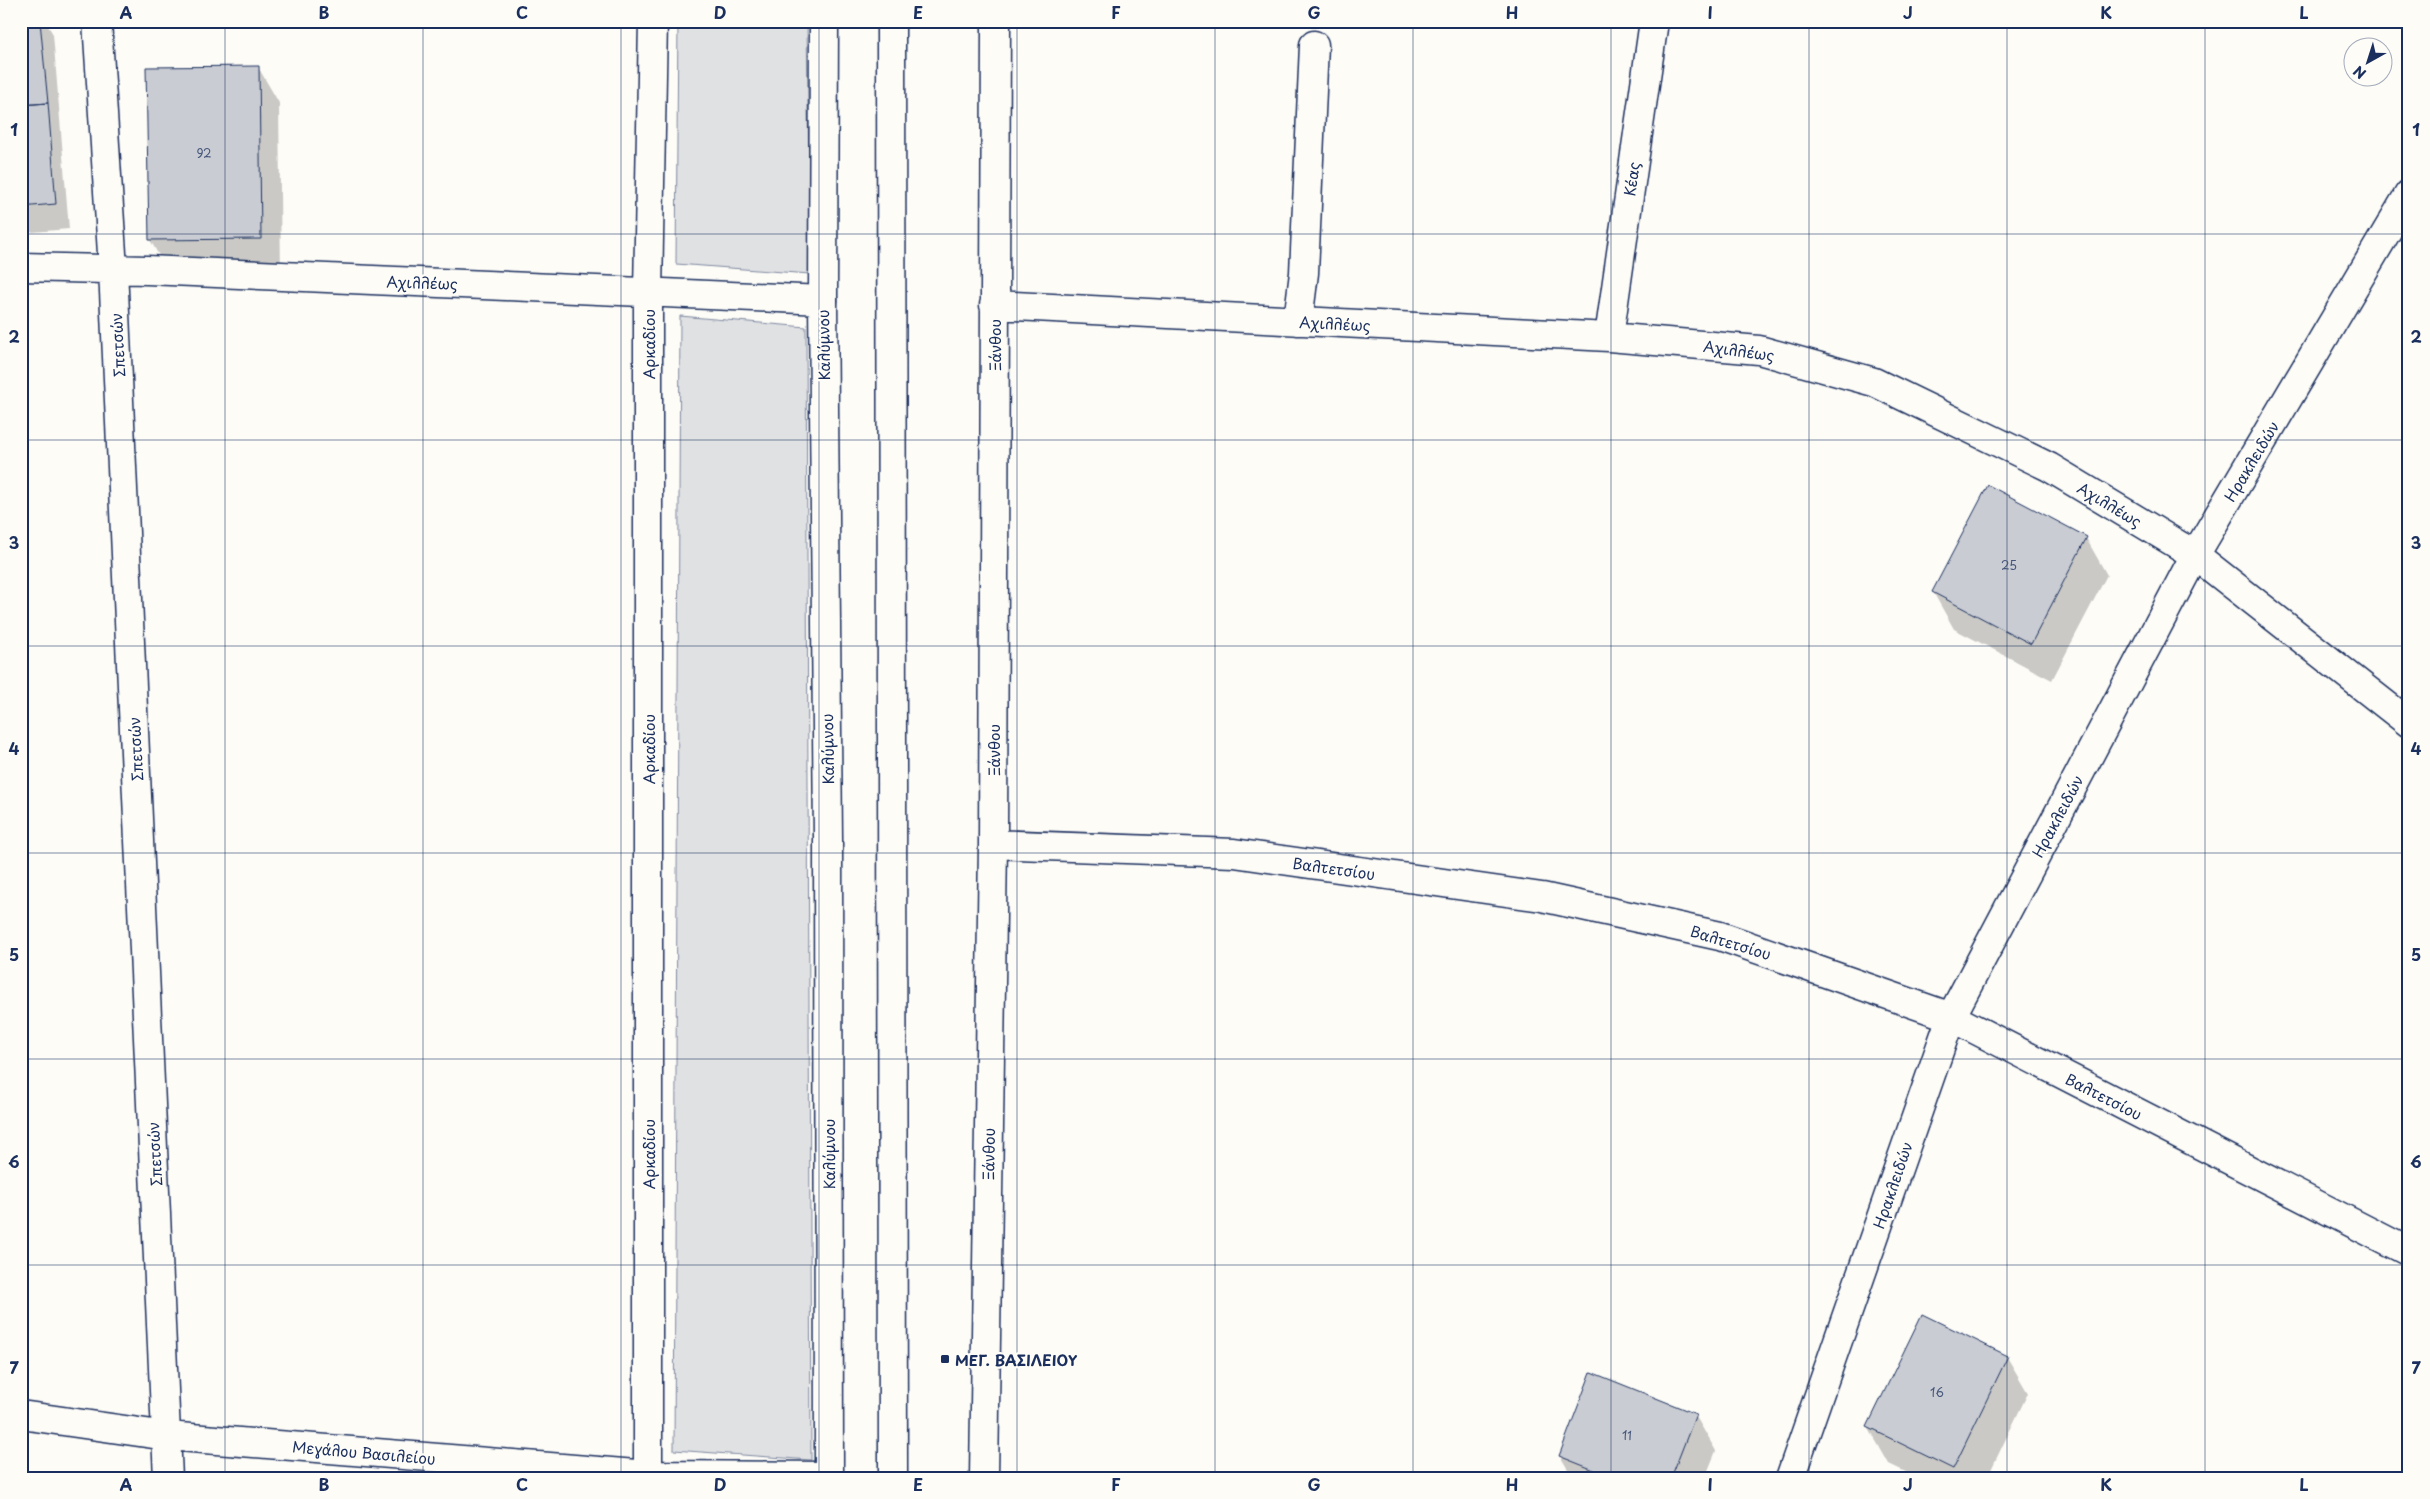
<svg xmlns="http://www.w3.org/2000/svg" width="2430" height="1499" font-family="'Playpen Sans',sans-serif">
<style>
.green{fill:#e0e1e3;stroke:#7e88a0}
.shadow{fill:#0003}
.building{fill:#c9ccd3;stroke:#1b2f5e}
.lines{fill:none;stroke-linecap:round;stroke-linejoin:round}
.minor-casing{stroke:#1b2f5e;stroke-width:31}
.major-casing{stroke:#1b2f5e;stroke-width:31}
.minor{stroke:#fdfcf7;stroke-width:28}
.major{stroke:#fdfcf7;stroke-width:28}
.grid{fill:none;stroke:#1b2f5e;stroke-width:1;stroke-opacity:0.55}
.poi-dot{fill:#1b2f5e;stroke:#fdfcf7;stroke-width:2}
.labels{text-anchor:middle;dominant-baseline:central;stroke-width:4.5;stroke-linejoin:round;paint-order:stroke}
.number-label{font-size:12px;fill:#46567b}
.street-label{font-size:15px;fill:#1b2f5e;stroke:#fdfcf7}
.poi-label{font-size:15px;font-weight:bold;fill:#1b2f5e;stroke:#fdfcf7;text-anchor:start}
.neatline{fill:none;stroke:#1b2f5e;stroke-width:2}
.grid-label{font-size:16px;text-anchor:middle;font-weight:bold;fill:#1b2f5e}
</style>
<rect width="100%" height="100%" fill="#fdfcf7"/>
<filter id="ink" filterUnits="userSpaceOnUse"><feTurbulence type="fractalNoise" baseFrequency=".02" numOctaves="2"/><feDisplacementMap in="SourceGraphic" scale="10" xChannelSelector="R" yChannelSelector="G"/><feConvolveMatrix kernelMatrix="1 2 1 2 8 2 1 2 1" color-interpolation-filters="sRGB"/></filter>
<g filter="url(#ink)">
<path class="green" d="M 678,21 L 807,21 L 810,274 L 676,264 Z
M 680,316 L 806,327 L 811,1460 L 674,1450 Z"/>
<path class="shadow" d="M 21,21 L 45,21 L 53,34 L 69,229 L 21,233 Z
M 258,67 L 279,103 L 281,275 L 171,276 L 150,240 Z
M 2086,538 L 2107,575 L 2052,680 L 1954,629 L 1933,592 Z
M 2007,1357 L 2028,1393 L 1987,1478 L 1918,1478 L 1889,1464 L 1868,1427 Z
M 1695,1415 L 1716,1451 L 1705,1478 L 1573,1478 L 1560,1456 Z"/>
<path class="building" d="M 21,21 L 40,21 L 48,103 L 21,105 Z
M 259,66 L 261,239 L 149,240 L 146,67 Z
M 48,103 L 56,204 L 21,207 L 21,105 Z
M 1988,485 L 2087,537 L 2031,644 L 1932,592 Z
M 1922,1314 L 2008,1356 L 1953,1469 L 1867,1427 Z
M 1591,1372 L 1696,1414 L 1671,1478 L 1614,1478 L 1559,1456 Z"/>
<g class="lines">
<g class="minor-casing">
<path id="minor" d="M 97,21 L 113,269 L 168,1478
M 21,267 L 147,270 L 823,300
M 994,305 L 1609,337 L 1759,350 L 1874,382 L 2049,467 L 2195,555 L 2409,723
M 1298,321 L 1304,273 L 1314,45
M 1609,337 L 1654,21
M 993,844 L 1234,853 L 1542,897 L 1720,936 L 1951,1017 L 2409,1252
M 21,1415 L 167,1436 L 648,1475 L 829,1476
M 648,1478 L 648,292 L 653,21
M 984,1478 L 993,844 L 996,21
M 1790,1478 L 1951,1017 L 2195,555 L 2409,194"/>
</g>
<g class="major-casing">
<path id="major" d="M 824,21 L 823,300 L 828,839 L 829,1478
M 891,21 L 893,1478"/>
</g>
<use href="#minor" class="minor"/>
<use href="#major" class="major"/>
</g>
</g>
<path class="grid" d="M 225,21 L 225,1478M 423,21 L 423,1478M 621,21 L 621,1478M 819,21 L 819,1478M 1017,21 L 1017,1478M 1215,21 L 1215,1478M 1413,21 L 1413,1478M 1611,21 L 1611,1478M 1809,21 L 1809,1478M 2007,21 L 2007,1478M 2205,21 L 2205,1478M 21,234 L 2409,234M 21,440 L 2409,440M 21,646 L 2409,646M 21,853 L 2409,853M 21,1059 L 2409,1059M 21,1265 L 2409,1265"/>
<rect class="poi-dot" x="940" y="1354" width="10" height="10" rx="2.5"/>
<g class="labels">
<g class="number-label">
<text x="204" y="153">92</text>
<text x="2009" y="565">25</text>
<text x="1937" y="1392">16</text>
<text x="1627" y="1435">11</text>
</g>
<g class="street-label">
<text transform="translate(1631 179) rotate(-82)">Κέας</text>
<text transform="translate(422 282) rotate(2)">Αχιλλέως</text>
<text transform="translate(1335 323) rotate(3)">Αχιλλέως</text>
<text transform="translate(648 344) rotate(-90)">Αρκαδίου</text>
<text transform="translate(117 345) rotate(-93)">Σπετσών</text>
<text transform="translate(823 345) rotate(-91)">Καλύμνου</text>
<text transform="translate(994 345) rotate(-90)">Ξάνθου</text>
<text transform="translate(1739 350) rotate(8)">Αχιλλέως</text>
<text transform="translate(2251 461) rotate(-59)">Ηρακλειδών</text>
<text transform="translate(2110 504) rotate(31)">Αχιλλέως</text>
<text transform="translate(135 749) rotate(-93)">Σπετσών</text>
<text transform="translate(648 749) rotate(-90)">Αρκαδίου</text>
<text transform="translate(827 749) rotate(-91)">Καλύμνου</text>
<text transform="translate(993 750) rotate(-90)">Ξάνθου</text>
<text transform="translate(2057 816) rotate(-62)">Ηρακλειδών</text>
<text transform="translate(1334 868) rotate(8)">Βαλτετσίου</text>
<text transform="translate(1731 942) rotate(17)">Βαλτετσίου</text>
<text transform="translate(2104 1096) rotate(27)">Βαλτετσίου</text>
<text transform="translate(154 1154) rotate(-93)">Σπετσών</text>
<text transform="translate(648 1154) rotate(-90)">Αρκαδίου</text>
<text transform="translate(828 1154) rotate(-90)">Καλύμνου</text>
<text transform="translate(988 1154) rotate(-89)">Ξάνθου</text>
<text transform="translate(1892 1185) rotate(-71)">Ηρακλειδών</text>
<text transform="translate(364 1452) rotate(5)">Μεγάλου Βασιλείου</text>
</g>
<g class="poi-label">
<text x="955" y="1359">ΜΕΓ. ΒΑΣΙΛΕΙΟΥ</text>
</g>
</g>
<rect width="2430" height="1499" fill="none" stroke="#fdfcf7" stroke-width="55"/>
<g transform="translate(2368 62) rotate(219)"><circle r="24" fill="#fdfcf7" stroke="#a3aaba"/>
<path d="M0-4L9 19L0 12L-9 19Z" fill="#1b2f5e"/>
<text y="-8" font-size="14" font-weight="bold" text-anchor="middle" fill="#1b2f5e">N</text>
</g>
<rect x="28" y="28" width="2374" height="1444" class="neatline"/>
<g class="grid-label">
<text x="126" y="19">A</text>
<text x="324" y="19">B</text>
<text x="522" y="19">C</text>
<text x="720" y="19">D</text>
<text x="918" y="19">E</text>
<text x="1116" y="19">F</text>
<text x="1314" y="19">G</text>
<text x="1512" y="19">H</text>
<text x="1710" y="19">I</text>
<text x="1908" y="19">J</text>
<text x="2106" y="19">K</text>
<text x="2304" y="19">L</text>
<text x="14" y="136">1</text>
<text x="2416" y="136">1</text>
<text x="14" y="343">2</text>
<text x="2416" y="343">2</text>
<text x="14" y="549">3</text>
<text x="2416" y="549">3</text>
<text x="14" y="755">4</text>
<text x="2416" y="755">4</text>
<text x="14" y="961">5</text>
<text x="2416" y="961">5</text>
<text x="14" y="1168">6</text>
<text x="2416" y="1168">6</text>
<text x="14" y="1374">7</text>
<text x="2416" y="1374">7</text>
<text x="126" y="1491">A</text>
<text x="324" y="1491">B</text>
<text x="522" y="1491">C</text>
<text x="720" y="1491">D</text>
<text x="918" y="1491">E</text>
<text x="1116" y="1491">F</text>
<text x="1314" y="1491">G</text>
<text x="1512" y="1491">H</text>
<text x="1710" y="1491">I</text>
<text x="1908" y="1491">J</text>
<text x="2106" y="1491">K</text>
<text x="2304" y="1491">L</text>
</g>
</svg>
